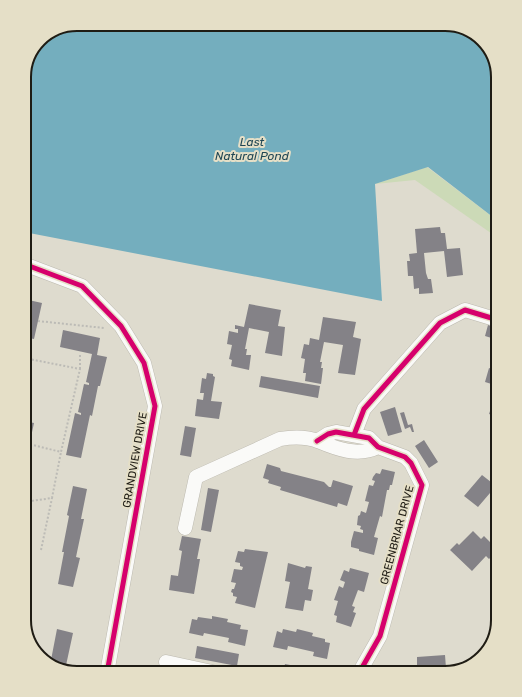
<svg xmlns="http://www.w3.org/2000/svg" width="522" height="697" font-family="Rubik,sans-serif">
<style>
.green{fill:#ccdab7}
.water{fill:#74aebe}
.building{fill:#848287}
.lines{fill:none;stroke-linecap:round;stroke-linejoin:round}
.minor-casing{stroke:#bcb9af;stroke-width:15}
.path{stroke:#bcbbb6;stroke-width:2;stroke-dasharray:2 2;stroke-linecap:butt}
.minor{stroke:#fafaf8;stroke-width:14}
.cycleway-casing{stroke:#e5dfc7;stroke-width:8}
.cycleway{stroke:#d6006c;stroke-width:5}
.labels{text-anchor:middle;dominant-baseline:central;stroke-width:4;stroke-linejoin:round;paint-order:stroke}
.street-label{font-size:11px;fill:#1f1c14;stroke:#e5dfc7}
.water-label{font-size:12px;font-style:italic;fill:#214754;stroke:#e5dfc7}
.rim{fill:none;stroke:#1f1c14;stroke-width:2}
</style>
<rect width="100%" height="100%" fill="#dedbce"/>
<path class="green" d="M 427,167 L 498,221 L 498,238 L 415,180 L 375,184 Z"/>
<path class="water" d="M 77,24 L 448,24 L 472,31 L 491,50 L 498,77 L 498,221 L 428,167 L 375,184 L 382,301 L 24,232 L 24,73 L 42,37 Z"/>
<path class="building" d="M 440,227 L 441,233 L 445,233 L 447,249 L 460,248 L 463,275 L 447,277 L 444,251 L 424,253 L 426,273 L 428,279 L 431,279 L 433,293 L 419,294 L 419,288 L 414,289 L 413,276 L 408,276 L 407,261 L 410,261 L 409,254 L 417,253 L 415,229 Z
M 24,289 L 27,290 L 24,299 L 42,303 L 34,339 L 24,337 Z
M 249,304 L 281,310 L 278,326 L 285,327 L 282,356 L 265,353 L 269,332 L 249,328 L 245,349 L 247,349 L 246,355 L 251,355 L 249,370 L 231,366 L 232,360 L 229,359 L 232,345 L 227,344 L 229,331 L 238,333 L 238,329 L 235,329 L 235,325 L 244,327 Z
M 323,317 L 356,322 L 353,337 L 361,339 L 355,375 L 338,373 L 343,345 L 324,342 L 320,362 L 322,362 L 321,368 L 323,368 L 321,384 L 305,381 L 306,373 L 303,373 L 305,359 L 301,358 L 304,344 L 309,345 L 310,338 L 319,340 Z
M 488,325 L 498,328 L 498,340 L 485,336 Z
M 63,330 L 100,338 L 97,355 L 107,357 L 100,386 L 98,386 L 92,416 L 90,415 L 81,458 L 66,455 L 75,413 L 81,415 L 81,413 L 78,412 L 84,384 L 89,385 L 89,383 L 86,382 L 92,354 L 60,347 Z
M 496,366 L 498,367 L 498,386 L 485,382 L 489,368 L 495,370 Z
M 207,373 L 213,374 L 213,376 L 215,377 L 211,401 L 222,402 L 219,419 L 195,416 L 197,399 L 203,400 L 204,393 L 200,393 L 202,378 L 206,379 Z
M 261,376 L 320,386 L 318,398 L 259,387 Z
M 493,402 L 498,403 L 498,422 L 494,421 L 495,416 L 489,414 Z
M 395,407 L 402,432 L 388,436 L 380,412 Z
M 404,412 L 408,425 L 412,424 L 414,432 L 412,432 L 410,427 L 405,429 L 400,413 Z
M 24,421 L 34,423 L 26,460 L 24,460 Z
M 185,426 L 196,428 L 191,457 L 180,455 Z
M 424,440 L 438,462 L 429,468 L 415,446 Z
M 267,464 L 280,468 L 281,471 L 324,482 L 329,487 L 331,487 L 333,480 L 353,486 L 347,506 L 338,503 L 337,507 L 280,490 L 281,487 L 268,483 L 269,480 L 263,478 Z
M 382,469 L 395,472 L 392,485 L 390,485 L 389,490 L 387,490 L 382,517 L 380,516 L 374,537 L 378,538 L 374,555 L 359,551 L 359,549 L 351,547 L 351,542 L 354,531 L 363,533 L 363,530 L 360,529 L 361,526 L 357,525 L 358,516 L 360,515 L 361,511 L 366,513 L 369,502 L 365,501 L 369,485 L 373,486 L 375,481 L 372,480 L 373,477 L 376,473 L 380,474 Z
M 482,475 L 496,486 L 478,507 L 464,496 Z
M 73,486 L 87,489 L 81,519 L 84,519 L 76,557 L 80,558 L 73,587 L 58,584 L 64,552 L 62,552 L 69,516 L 67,515 Z
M 208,488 L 219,490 L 211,532 L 201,530 Z
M 473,531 L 481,539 L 484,536 L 498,550 L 489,559 L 486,556 L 472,571 L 450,550 L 457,543 L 459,545 Z
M 182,536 L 201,539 L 197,559 L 200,559 L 194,594 L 169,590 L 171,575 L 178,576 L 182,551 L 179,550 Z
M 245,549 L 268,552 L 255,608 L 235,603 L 237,597 L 233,596 L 233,593 L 231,592 L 232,589 L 234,589 L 236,583 L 231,582 L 234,569 L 242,570 L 243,567 L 240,566 L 240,563 L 235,562 L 238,551 L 244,552 Z
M 288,563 L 305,568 L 306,566 L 312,567 L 308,589 L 313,590 L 311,601 L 305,600 L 303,611 L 285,608 L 290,582 L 285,581 Z
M 350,568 L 369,573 L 364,592 L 358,590 L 352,606 L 355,607 L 353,612 L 356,613 L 351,627 L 336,622 L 337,616 L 334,615 L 338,601 L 334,600 L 339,586 L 343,588 L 345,582 L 340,580 L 344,570 L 349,572 Z
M 212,616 L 228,619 L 227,622 L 241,625 L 240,629 L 248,630 L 245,646 L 228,642 L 229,638 L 204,633 L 203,636 L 189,633 L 192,619 L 197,620 L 198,617 L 212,619 Z
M 57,629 L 73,633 L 65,670 L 50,666 L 43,658 L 51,660 Z
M 283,629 L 296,632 L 297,629 L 313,633 L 312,636 L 325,639 L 325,642 L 330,643 L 327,659 L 313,656 L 314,652 L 288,646 L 287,650 L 273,647 L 277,631 L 282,633 Z
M 197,646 L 239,654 L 237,666 L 195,658 Z
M 445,655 L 446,668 L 441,668 L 441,673 L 416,673 L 416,670 L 417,670 L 417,657 Z
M 285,664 L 326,672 L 326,673 L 283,673 Z"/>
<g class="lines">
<g class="minor-casing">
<path id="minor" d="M 24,264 L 82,286 L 121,326 L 144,363 L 155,406 L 107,673
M 354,435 L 364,409 L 440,323 L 465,310 L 498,320
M 317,441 L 328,434 L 336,432 L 369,438 L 378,447 L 405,457 L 411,463 L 422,485 L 380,636 L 359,673
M 185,528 L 196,477 L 280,439 C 292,437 307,437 318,441 C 337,449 358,457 378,447
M 166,662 L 217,673"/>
</g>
<path class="path" d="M 38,321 L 104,328
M 24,358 L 80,369 L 61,452 L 33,445
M 80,369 L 80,354
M 24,502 L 52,498 L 61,452
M 41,550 L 52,498"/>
<use href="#minor" class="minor"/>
<g class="cycleway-casing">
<path id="cycleway" d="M 24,264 L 82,286 L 121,326 L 144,363 L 155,406 L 107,673
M 354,435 L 364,409 L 440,323 L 465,310 L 498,320
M 317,441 L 328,434 L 336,432 L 369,438 L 378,447 L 405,457 L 411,463 L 422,485 L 380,636 L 359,673"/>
</g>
<use href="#cycleway" class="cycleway"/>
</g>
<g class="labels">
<g class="street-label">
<text transform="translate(135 460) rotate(-80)">GRANDVIEW DRIVE</text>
<text transform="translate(397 535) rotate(-75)">GREENBRIAR DRIVE</text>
</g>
<g class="water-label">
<text x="252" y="142">Last<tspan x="252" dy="14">Natural Pond</tspan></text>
</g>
</g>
<path d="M0 0H522V697H0ZM77 31H445A46 46 0 0 1 491 77V620A46 46 0 0 1 445 666H77A46 46 0 0 1 31 620V77A46 46 0 0 1 77 31Z" fill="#e5dfc7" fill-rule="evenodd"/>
<path class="rim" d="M77 31H445A46 46 0 0 1 491 77V620A46 46 0 0 1 445 666H77A46 46 0 0 1 31 620V77A46 46 0 0 1 77 31Z"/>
</svg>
